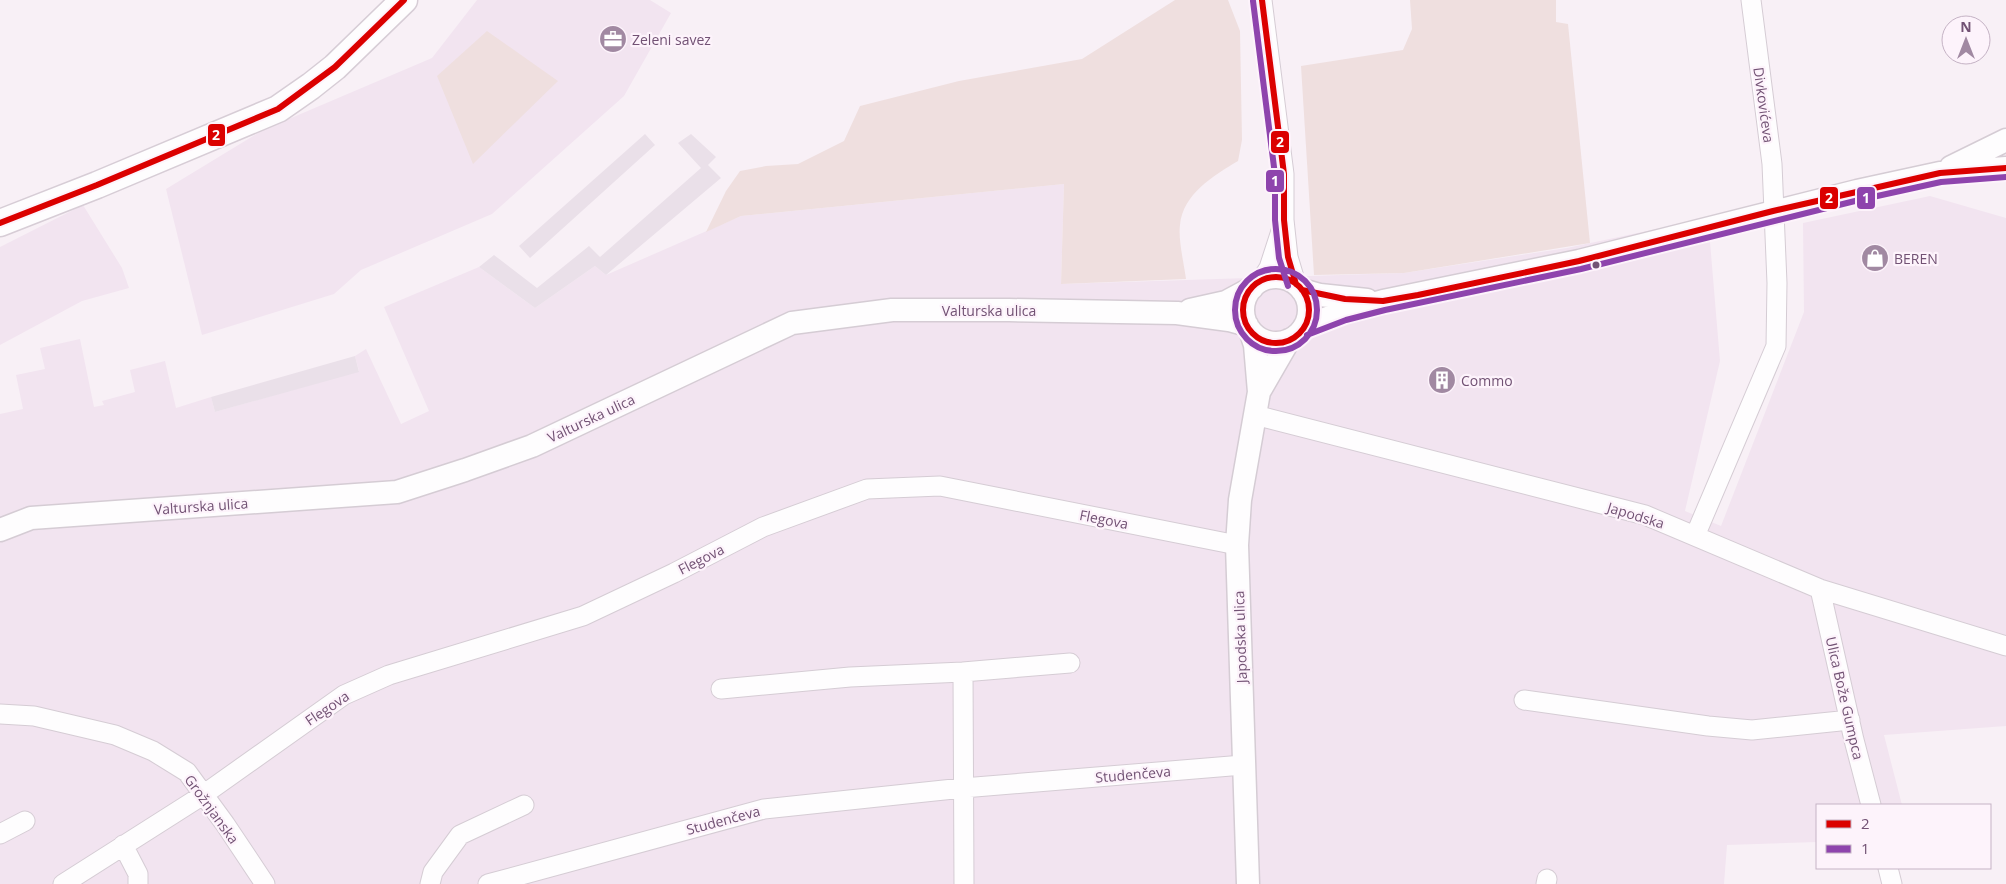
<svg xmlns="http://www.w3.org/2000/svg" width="2006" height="884" font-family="'Open Sans',sans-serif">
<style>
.residential{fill:#f2e4f0}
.industrial{fill:#eae0e9}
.green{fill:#efdfdf}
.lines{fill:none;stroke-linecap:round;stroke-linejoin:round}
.minor-casing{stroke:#d5ccd4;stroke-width:21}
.tertiary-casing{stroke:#d5ccd4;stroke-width:25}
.secondary-casing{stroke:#d7cdd6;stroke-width:29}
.minor{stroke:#fefdfe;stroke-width:19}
.tertiary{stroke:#fefdfe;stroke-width:22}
.secondary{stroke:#fefdfe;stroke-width:26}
.bus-1-casing{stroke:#fdf3fb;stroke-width:10}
.bus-2-casing{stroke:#fdf3fb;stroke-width:10}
.bus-1{stroke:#db0000;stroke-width:6}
.bus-2{stroke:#8e44ad;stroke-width:6}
.bus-dot{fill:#725274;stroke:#fdf3fb;stroke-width:2}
.labels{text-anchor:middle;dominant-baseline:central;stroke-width:4.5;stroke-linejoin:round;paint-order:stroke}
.poi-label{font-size:14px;fill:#725274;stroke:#fdf3fb;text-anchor:start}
.street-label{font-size:14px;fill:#725274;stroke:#fdf3fb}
.line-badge{stroke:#fdf3fb;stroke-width:2}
.badge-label{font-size:14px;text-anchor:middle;font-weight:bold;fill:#fff}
</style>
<rect width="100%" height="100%" fill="#f8f0f6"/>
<path class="residential" d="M 477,0 L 650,0 L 671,13 L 624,96 L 492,214 L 361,270 L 334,294 L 202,335 L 166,189 L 263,130 L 432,58 Z
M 1064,184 L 1061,284 L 1404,273 L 1567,248 L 1708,218 L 1720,361 L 1685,511 L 1721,526 L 1804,312 L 1803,223 L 1930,196 L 2006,218 L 2006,726 L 1884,735 L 1902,805 L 1817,805 L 1817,842 L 1727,845 L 1724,884 L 0,884 L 0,414 L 23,409 L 16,375 L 45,369 L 40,348 L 80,339 L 94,407 L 104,405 L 102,401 L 135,392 L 130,370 L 165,361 L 176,408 L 211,397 L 215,412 L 359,371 L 355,356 L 366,349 L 401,424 L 429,411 L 384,307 L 479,267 L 535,308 L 595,266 L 606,275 L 741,216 Z
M 83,205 L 122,268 L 129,288 L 82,301 L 0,345 L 0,247 Z"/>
<path class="industrial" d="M 645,134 L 655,145 L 530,258 L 519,246 Z
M 691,134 L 716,157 L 708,165 L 721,178 L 606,275 L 595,266 L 535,308 L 479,267 L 494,255 L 537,288 L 589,246 L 600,257 L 701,168 L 678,143 Z
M 355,356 L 359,372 L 215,412 L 211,397 Z"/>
<path class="green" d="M 1175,0 L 1228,0 L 1240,31 L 1242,140 L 1238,161 C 1213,176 1183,194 1180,225 C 1178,239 1184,264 1186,279 L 1061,284 L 1064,184 L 741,216 L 706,232 L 726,191 L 740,171 L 766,166 L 798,164 L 844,141 L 860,106 L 959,81 L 1082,59 Z
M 1410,0 L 1556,0 L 1556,22 L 1568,24 L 1590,243 L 1404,273 L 1314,275 L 1301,66 L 1403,50 L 1412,29 Z
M 487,31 L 558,81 L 473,164 L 437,76 Z"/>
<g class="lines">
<g class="minor-casing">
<path id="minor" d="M 1262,0 L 1284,174 L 1284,220 L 1288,257 L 1296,284
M 1260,282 L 1269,268 L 1281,231
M 1255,415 L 1645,515 L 1820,589 L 2006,646
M 1695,536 L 1776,346 L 1777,283 L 1772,164 L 1751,0
M 1820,589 L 1854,740 L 1871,805
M 721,689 L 850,677 L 963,672
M 1524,700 L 1708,726 L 1752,730 L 1850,720
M 0,714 L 34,716 L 115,735 L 153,751 L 187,772 L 225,824 L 265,884
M 0,834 L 25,821
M 123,845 L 138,874 L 138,884
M 1888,868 L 1892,884
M 63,884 L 203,795 L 344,695 L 389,675 L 583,616 L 674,573 L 763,527 L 867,489 L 940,486 L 1237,545
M 430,884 L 433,872 L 460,835 L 524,805
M 488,884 L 764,809 L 963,788 L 1243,765
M 964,884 L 963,672 L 1070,663
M 1546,884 L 1547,879"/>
</g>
<g class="tertiary-casing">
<path id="tertiary" d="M 1951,167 L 2006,140
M1243 310a33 33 0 1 1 66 0a33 33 0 1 1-66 0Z
M 1302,290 L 1320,295 L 1367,300
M 1190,310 L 1226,302 L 1252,288
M 1304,327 L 1343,312 L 1383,301 L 1579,261 L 1857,191 L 1940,173 L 2006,168
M 1259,392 L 1289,340
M 0,530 L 31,518 L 397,492 L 465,470 L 532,446 L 792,323 L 892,310 L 1009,310 L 1177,313 L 1229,320 L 1247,325
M 1248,884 L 1237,545 L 1240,500 L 1259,392 L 1255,345 L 1250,330"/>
</g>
<g class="secondary-casing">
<path id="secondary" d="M 0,223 L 97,185 L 278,109 L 311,86 L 335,67 L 404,0"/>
</g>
<use href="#minor" class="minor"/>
<use href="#tertiary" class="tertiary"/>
<use href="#secondary" class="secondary"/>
<g class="bus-1-casing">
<path id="bus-1" d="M 1262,0 L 1284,174 L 1284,220 L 1288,257 L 1296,284
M 0,223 L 97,185 L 278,109 L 335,67 L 404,0
M1243 310a33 33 0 1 1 66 0a33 33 0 1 1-66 0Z
M 1302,290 L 1345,299 L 1383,301 L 1418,295 L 1579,261 L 1773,211 L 1940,173 L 2006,168"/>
</g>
<g class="bus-2-casing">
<path id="bus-2" d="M 1253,1 L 1275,175 L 1275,220 L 1279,258 L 1288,286
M1235 310a41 41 0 1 1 82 0a41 41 0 1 1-82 0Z
M 1307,335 L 1346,320 L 1385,310 L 1581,269 L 1859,200 L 1941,182 L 2006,177"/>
</g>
<use href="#bus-1" class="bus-1"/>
<use href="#bus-2" class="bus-2"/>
</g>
<defs>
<g id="office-disc" transform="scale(1.4375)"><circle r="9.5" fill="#a189a2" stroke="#fdf3fb"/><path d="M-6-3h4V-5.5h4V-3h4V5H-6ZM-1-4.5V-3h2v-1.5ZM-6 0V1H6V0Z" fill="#fff"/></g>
<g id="shop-disc" transform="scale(1.4375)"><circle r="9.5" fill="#a189a2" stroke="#fdf3fb"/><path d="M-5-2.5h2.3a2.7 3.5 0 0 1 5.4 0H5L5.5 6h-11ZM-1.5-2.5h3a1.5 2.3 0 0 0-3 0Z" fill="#fff"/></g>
<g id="building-disc" transform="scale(1.4375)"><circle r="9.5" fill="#a189a2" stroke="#fdf3fb"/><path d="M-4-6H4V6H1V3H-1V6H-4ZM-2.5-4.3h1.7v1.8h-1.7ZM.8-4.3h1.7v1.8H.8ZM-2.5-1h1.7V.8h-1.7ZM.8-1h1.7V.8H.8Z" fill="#fff"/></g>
</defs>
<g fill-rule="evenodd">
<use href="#office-disc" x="613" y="39"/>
<use href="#shop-disc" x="1875" y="258"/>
<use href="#building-disc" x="1442" y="380"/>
</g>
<circle class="bus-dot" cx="1596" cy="265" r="4.5"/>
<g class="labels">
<g class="poi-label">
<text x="632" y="39">Zeleni savez</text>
<text x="1894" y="258">BEREN</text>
<text x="1461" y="380">Commo</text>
</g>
<g class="street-label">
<text transform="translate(1764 105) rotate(82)">Divkovićeva</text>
<text x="989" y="310">Valturska ulica</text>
<text transform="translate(591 418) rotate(-25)">Valturska ulica</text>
<text transform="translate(201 506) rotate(-4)">Valturska ulica</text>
<text transform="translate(1636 515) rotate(17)">Japodska</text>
<text transform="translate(1104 519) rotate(11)">Flegova</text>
<text transform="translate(701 559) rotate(-27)">Flegova</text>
<text transform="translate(1240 637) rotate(-92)">Japodska ulica</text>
<text transform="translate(1845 698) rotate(77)">Ulica Bože Gumpca</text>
<text transform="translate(327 708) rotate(-34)">Flegova</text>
<text transform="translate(1133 774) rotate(-5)">Studenčeva</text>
<text transform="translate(212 809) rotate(54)">Grožnjanska</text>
<text transform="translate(723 820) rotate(-15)">Studenčeva</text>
</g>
</g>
<g class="line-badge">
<rect x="207" y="123" width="19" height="24" rx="5" fill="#db0000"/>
<rect x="1270" y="130" width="20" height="24" rx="5" fill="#db0000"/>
<rect x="1265" y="169" width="20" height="24" rx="5" fill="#8e44ad"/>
<rect x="1819" y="186" width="20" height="24" rx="5" fill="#db0000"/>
<rect x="1856" y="186" width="20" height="24" rx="5" fill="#8e44ad"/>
</g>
<g class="badge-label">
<text x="216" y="140">2</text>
<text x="1280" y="147">2</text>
<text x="1275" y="186">1</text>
<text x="1829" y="203">2</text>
<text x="1866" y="203">1</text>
</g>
<rect x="1816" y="804" width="175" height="65" fill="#fdf3fb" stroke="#c5b3c5"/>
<rect x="1826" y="820" width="25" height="8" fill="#db0000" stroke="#c5b3c5"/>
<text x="1861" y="829" font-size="15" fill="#725274">2</text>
<rect x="1826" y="845" width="25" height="8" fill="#8e44ad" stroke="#c5b3c5"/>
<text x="1861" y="854" font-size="15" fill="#725274">1</text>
<g transform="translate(1966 40)"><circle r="24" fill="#fdf3fb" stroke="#c5b3c5"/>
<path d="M0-4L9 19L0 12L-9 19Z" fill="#a189a2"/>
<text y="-8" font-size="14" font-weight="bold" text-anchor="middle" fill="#725274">N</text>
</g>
</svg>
